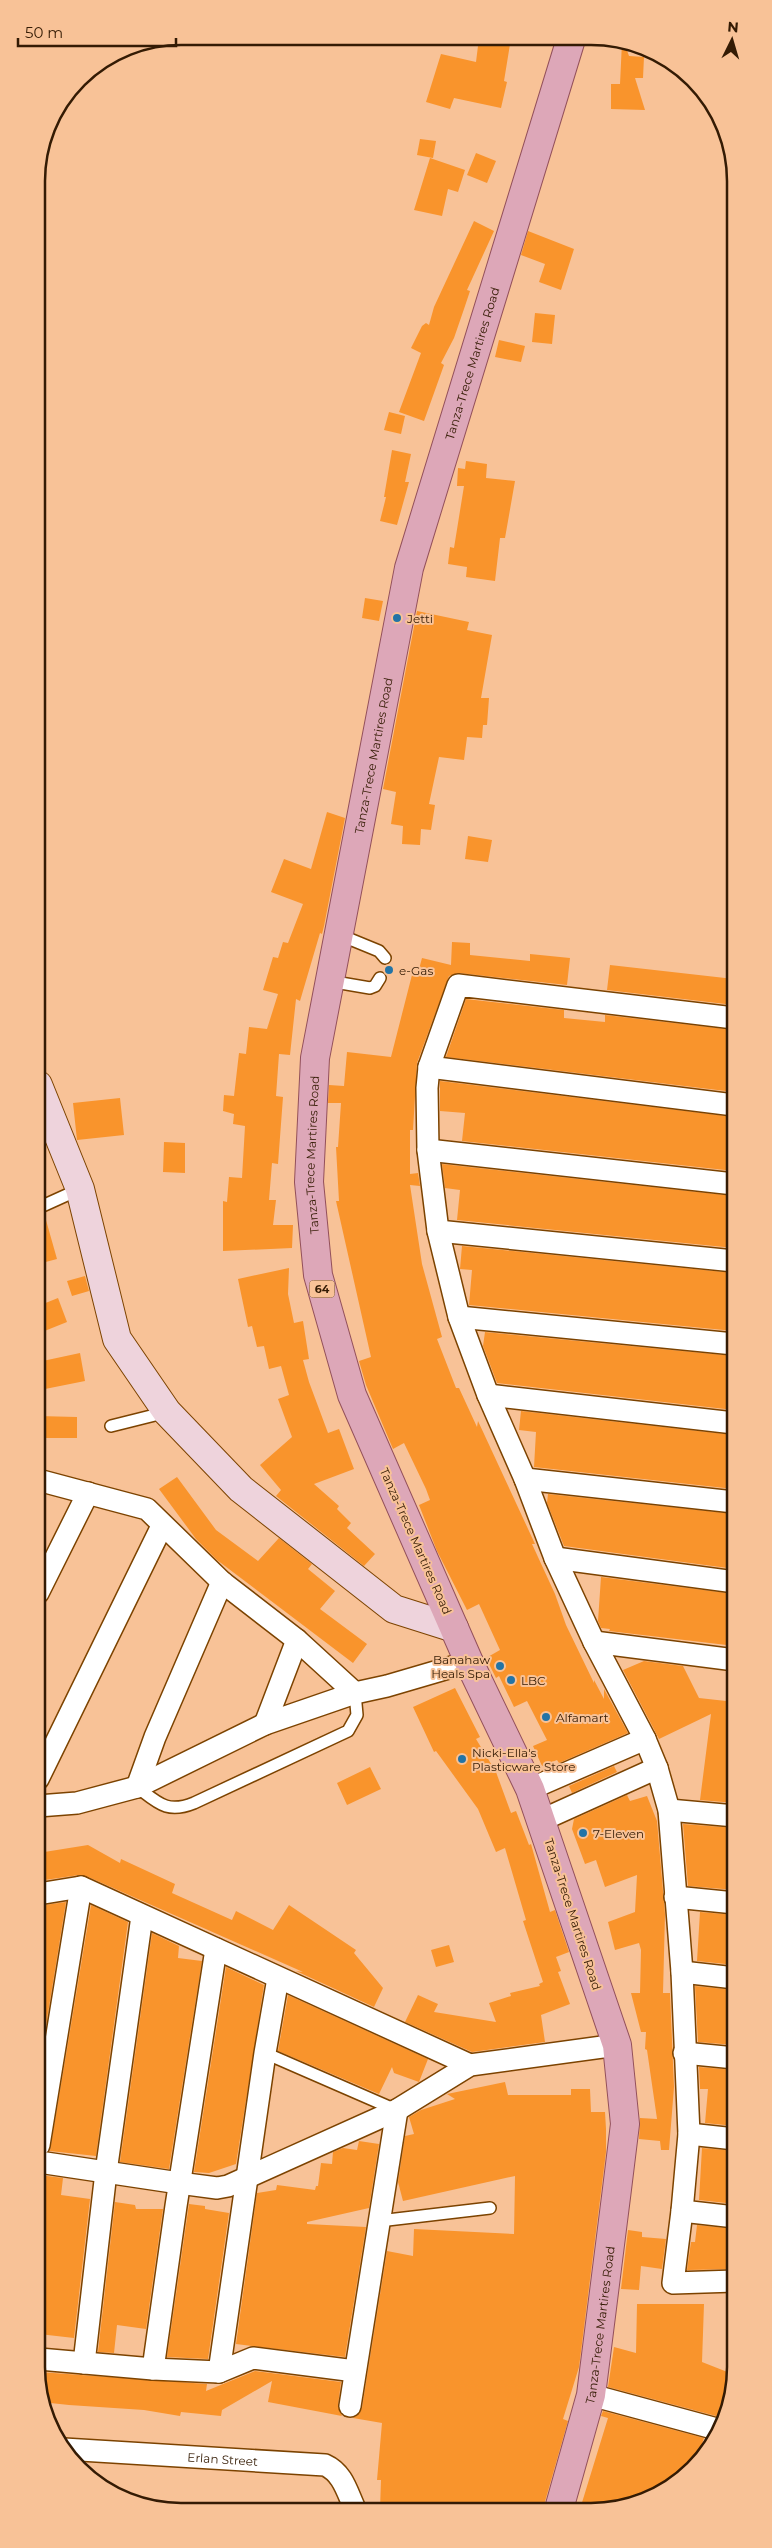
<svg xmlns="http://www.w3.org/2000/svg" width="772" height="2548" font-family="Montserrat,sans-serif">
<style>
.building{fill:#f9942c}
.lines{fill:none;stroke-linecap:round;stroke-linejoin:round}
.lane-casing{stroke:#7c4300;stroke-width:14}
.street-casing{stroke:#7c4300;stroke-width:24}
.secondary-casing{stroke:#7c4300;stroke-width:30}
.primary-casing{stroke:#93505a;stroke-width:30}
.lane{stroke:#fff;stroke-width:11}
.street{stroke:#fff;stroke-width:21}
.secondary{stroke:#eed3dc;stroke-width:28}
.primary{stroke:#dda7b8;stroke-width:28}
.poi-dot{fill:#2374a6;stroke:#f8c297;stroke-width:2}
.labels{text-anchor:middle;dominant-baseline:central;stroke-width:4;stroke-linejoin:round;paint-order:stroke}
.shield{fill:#f8c297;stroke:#6f4d30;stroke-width:1}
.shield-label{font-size:11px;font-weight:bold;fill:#341b04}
.street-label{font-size:12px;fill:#341b04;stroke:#f8c297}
.poi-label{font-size:12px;fill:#341b04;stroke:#f8c297;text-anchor:start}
.rim{fill:none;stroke:#341b04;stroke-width:2.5}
</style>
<rect width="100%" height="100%" fill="#f8c297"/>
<path class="building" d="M 479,38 L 511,38 L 504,81 L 507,82 L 501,108 L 454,98 L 450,109 L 426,102 L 441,54 L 476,62 Z
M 622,42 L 624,42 L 629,56 L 644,57 L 643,78 L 635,78 L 645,110 L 611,109 L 611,84 L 620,84 Z
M 420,139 L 436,141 L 433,158 L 417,155 Z
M 476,153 L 496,161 L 487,183 L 467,175 Z
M 430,158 L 465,170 L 458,192 L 448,189 L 442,216 L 414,210 Z
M 474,221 L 494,231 L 467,290 L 470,291 L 464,309 L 454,338 L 441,363 L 444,365 L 424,421 L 399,412 L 421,353 L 411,348 L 422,326 L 426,323 L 429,325 L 434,307 Z
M 528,231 L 574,249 L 561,290 L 539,282 L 545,264 L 521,255 Z
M 535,313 L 555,315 L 552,344 L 532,342 Z
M 499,340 L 525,346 L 521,362 L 495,357 Z
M 389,412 L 405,416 L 401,434 L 384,430 Z
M 392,450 L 411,454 L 405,482 L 409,482 L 397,525 L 380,521 L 386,497 L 384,497 Z
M 466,461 L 487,464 L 486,478 L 515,481 L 505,538 L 500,538 L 495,581 L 466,577 L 467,567 L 448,564 L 450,547 L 454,548 L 464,486 L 457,486 L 458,468 L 465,469 Z
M 365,598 L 383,601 L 379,621 L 362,618 Z
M 417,611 L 469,622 L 467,630 L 492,635 L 481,698 L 489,698 L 487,725 L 483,725 L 482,738 L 467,737 L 464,760 L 439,757 L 429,804 L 435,805 L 431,830 L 421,829 L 420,845 L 402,844 L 403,826 L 391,824 L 396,792 L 383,789 Z
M 327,812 L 345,818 L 324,926 L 322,934 L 320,933 L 300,1001 L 296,999 L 290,1055 L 279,1054 L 276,1096 L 283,1097 L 278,1164 L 272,1163 L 269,1200 L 276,1200 L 273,1225 L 293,1225 L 292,1248 L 223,1251 L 223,1201 L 227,1202 L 229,1177 L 242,1178 L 245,1126 L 233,1124 L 234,1114 L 223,1111 L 224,1095 L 234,1096 L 239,1053 L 246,1054 L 249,1027 L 267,1029 L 278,994 L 263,990 L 273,957 L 278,958 L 283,942 L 288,943 L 303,904 L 271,892 L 284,859 L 311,869 Z
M 468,836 L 492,840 L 488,862 L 465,859 Z
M 452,942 L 470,943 L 470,955 L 530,961 L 530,954 L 570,958 L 567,985 L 459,973 L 449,976 L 417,1063 L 413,1130 L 410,1130 L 410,1174 L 418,1173 L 420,1186 L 410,1185 L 422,1264 L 442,1337 L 437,1339 L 456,1388 L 459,1388 L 477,1427 L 478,1421 L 535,1544 L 532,1544 L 555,1594 L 566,1625 L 594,1683 L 594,1680 L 604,1699 L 604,1689 L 628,1733 L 559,1763 L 557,1760 L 542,1766 L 533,1746 L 547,1740 L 527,1701 L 514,1707 L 499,1676 L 496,1678 L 486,1658 L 500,1650 L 479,1604 L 467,1610 L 437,1551 L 419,1505 L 430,1500 L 426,1489 L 404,1443 L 393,1449 L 366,1385 L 359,1361 L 371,1357 L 336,1201 L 339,1201 L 336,1147 L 338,1147 L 341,1103 L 328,1103 L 329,1085 L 344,1086 L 347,1052 L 391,1057 L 413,971 L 418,973 L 422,958 L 451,965 Z
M 610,965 L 734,979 L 734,1005 L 607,990 Z
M 466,999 L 564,1010 L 564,1018 L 605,1022 L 605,1015 L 734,1030 L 734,1092 L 446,1057 Z
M 440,1081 L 734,1117 L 734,1171 L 462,1141 L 465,1113 L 440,1111 Z
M 120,1098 L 124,1135 L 77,1140 L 73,1103 Z
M 164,1142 L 185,1143 L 185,1173 L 163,1172 Z
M 442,1164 L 734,1196 L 734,1248 L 457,1220 L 460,1190 L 445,1188 Z
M 44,1213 L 57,1259 L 38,1264 L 38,1215 Z
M 462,1246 L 734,1273 L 734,1331 L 469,1305 L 472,1270 L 460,1269 Z
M 289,1268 L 288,1294 L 294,1323 L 303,1321 L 309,1359 L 303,1360 L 309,1382 L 328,1433 L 339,1429 L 354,1469 L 314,1484 L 339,1506 L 337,1509 L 351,1523 L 347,1528 L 375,1554 L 364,1566 L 276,1496 L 281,1490 L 260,1465 L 292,1437 L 278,1399 L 289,1395 L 281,1366 L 269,1369 L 264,1346 L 257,1347 L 252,1326 L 248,1327 L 238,1279 Z
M 85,1276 L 89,1291 L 72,1296 L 67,1281 Z
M 58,1298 L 67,1322 L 42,1332 L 38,1322 L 38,1306 Z
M 485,1332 L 734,1356 L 734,1410 L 497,1383 L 483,1346 Z
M 80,1353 L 85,1381 L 40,1390 L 38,1362 Z
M 521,1411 L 734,1435 L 734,1489 L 534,1467 L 536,1432 L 519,1430 Z
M 38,1416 L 77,1417 L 77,1438 L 38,1438 Z
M 177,1477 L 216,1530 L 258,1561 L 279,1538 L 312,1564 L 308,1569 L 335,1591 L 320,1609 L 367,1644 L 353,1663 L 217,1560 L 196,1539 L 159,1489 Z
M 548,1494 L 735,1514 L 735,1569 L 564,1546 L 547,1503 Z
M 601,1577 L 735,1594 L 735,1646 L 609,1631 L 610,1629 L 601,1628 L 598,1621 Z
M 644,1661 L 683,1666 L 699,1698 L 735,1702 L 735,1803 L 700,1800 L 711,1714 L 659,1739 L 623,1670 Z
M 455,1688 L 480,1737 L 476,1739 L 496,1772 L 511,1813 L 516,1811 L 529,1845 L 531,1844 L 550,1912 L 555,1910 L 569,1952 L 556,1957 L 561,1971 L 558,1972 L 570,2004 L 541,2015 L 545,2042 L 472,2052 L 405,2022 L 418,1995 L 438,2004 L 434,2012 L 496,2022 L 489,2003 L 511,1996 L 510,1993 L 540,1986 L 539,1984 L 543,1982 L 523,1921 L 526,1920 L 505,1848 L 496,1852 L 478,1809 L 436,1751 L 434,1752 L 413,1707 Z
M 614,1766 L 617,1772 L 572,1793 L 569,1786 Z
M 370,1767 L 381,1789 L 347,1805 L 337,1783 Z
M 627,1795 L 630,1801 L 647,1796 L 657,1821 L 665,1914 L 663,1993 L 670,1993 L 674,2087 L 669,2150 L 661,2150 L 660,2141 L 639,2139 L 640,2118 L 657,2119 L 647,2050 L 645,2049 L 646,2032 L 641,2032 L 631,1993 L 640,1993 L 641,1950 L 639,1943 L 615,1950 L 608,1922 L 635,1912 L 637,1875 L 605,1887 L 596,1860 L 585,1864 L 572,1829 L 574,1819 Z
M 683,1824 L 735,1828 L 735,1890 L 688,1886 Z
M 88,1845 L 120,1863 L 121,1859 L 175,1884 L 172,1893 L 232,1920 L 236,1911 L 273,1930 L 289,1905 L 356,1950 L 354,1953 L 383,1988 L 374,2007 L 296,1971 L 303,1972 L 86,1876 L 79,1875 L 38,1881 L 38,1853 Z
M 66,1902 L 39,2069 L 38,1906 Z
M 91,1905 L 128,1922 L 96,2156 L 50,2151 Z
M 700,1912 L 735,1915 L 735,1965 L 697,1961 Z
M 152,1933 L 179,1946 L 178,1958 L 202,1961 L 169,2169 L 120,2162 Z
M 449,1945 L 454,1962 L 436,1967 L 431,1950 Z
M 226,1967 L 264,1985 L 236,2164 L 209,2173 L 194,2172 Z
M 695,1986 L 734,1990 L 732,2018 L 735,2018 L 735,2045 L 698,2042 Z
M 288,1995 L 428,2059 L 419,2082 L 394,2073 L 392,2067 L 379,2094 L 278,2051 Z
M 699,2067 L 735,2070 L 735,2126 L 705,2123 L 708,2089 L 700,2089 Z
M 505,2082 L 508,2095 L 571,2095 L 571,2089 L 590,2089 L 591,2112 L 605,2112 L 606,2129 L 606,2152 L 579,2367 L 563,2419 L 568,2421 L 544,2505 L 542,2509 L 380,2509 L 381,2480 L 377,2480 L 382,2423 L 353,2418 L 359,2414 L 362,2408 L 387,2251 L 413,2256 L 414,2229 L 514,2234 L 515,2176 L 403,2201 L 398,2182 L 405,2136 L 414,2134 L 409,2117 L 421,2110 L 455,2099 L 447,2094 Z
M 359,2141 L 379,2144 L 369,2208 L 307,2222 L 307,2224 L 366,2227 L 345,2357 L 236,2344 L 257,2193 L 276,2190 L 277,2185 L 315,2190 L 316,2186 L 318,2186 L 321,2163 L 332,2164 L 333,2152 L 343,2148 L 357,2150 Z
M 702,2148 L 735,2151 L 735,2204 L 699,2200 Z
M 39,2175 L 63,2178 L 61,2195 L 90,2199 L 74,2338 L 39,2334 Z
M 115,2202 L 135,2205 L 136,2209 L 163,2209 L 146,2329 L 117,2325 L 114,2353 L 98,2352 Z
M 189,2204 L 205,2206 L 205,2209 L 229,2213 L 208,2359 L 167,2357 Z
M 697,2225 L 735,2229 L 735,2269 L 687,2270 L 691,2242 L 695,2242 Z
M 628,2230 L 642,2232 L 642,2237 L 666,2239 L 662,2269 L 641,2266 L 639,2290 L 621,2289 Z
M 637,2304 L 704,2304 L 702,2362 L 735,2375 L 724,2423 L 716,2416 L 608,2387 L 614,2347 L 636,2353 Z
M 255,2371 L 341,2382 L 338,2405 L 342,2416 L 268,2402 L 272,2381 L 222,2410 L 221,2416 L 181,2412 L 180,2416 L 144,2410 L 69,2405 L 41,2402 L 39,2395 L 39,2372 L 207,2384 L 206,2391 Z
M 603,2411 L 704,2438 L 694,2467 L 663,2492 L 619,2509 L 580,2509 L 608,2418 L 601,2416 Z"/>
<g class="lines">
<g class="lane-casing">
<path id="lane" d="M 340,935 L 379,951 L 385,958
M 329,981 L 370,988 L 375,986 L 380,978
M 38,1208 L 80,1189
M 111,1426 L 167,1412
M 137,1787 C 158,1803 167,1814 194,1803 L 348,1731 L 357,1715 L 355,1693
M 265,2053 L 396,2110
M 379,2221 L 490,2208"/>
</g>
<g class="street-casing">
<g id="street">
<path d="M 734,1018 L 458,985 L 429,1067 L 427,1088 L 428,1150 L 438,1231 L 459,1317 L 488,1395 L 525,1479 L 555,1558 L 594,1642 L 645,1739 L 657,1768 L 669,1810 L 682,1972 L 689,2134 L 682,2211 L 673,2283 L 735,2281"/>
<path d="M 429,1067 L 734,1105"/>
<path d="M 428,1150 L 734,1184"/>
<path d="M 438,1231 L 734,1261"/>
<path d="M 459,1317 L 734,1344"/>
<path d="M 488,1395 L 734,1423"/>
<path d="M 525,1479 L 734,1502"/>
<path d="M 38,1480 L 147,1509 L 222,1582 L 297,1640 L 355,1693"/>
<path d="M 555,1558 L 735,1582"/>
<path d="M 38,1593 L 88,1493"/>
<path d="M 594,1642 L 735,1660"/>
<path d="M 265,1724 L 297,1640"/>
<path d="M 38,1779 L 162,1526"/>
<path d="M 137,1787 L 155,1737 L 222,1582"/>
<path d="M 530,1789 L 645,1739"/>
<path d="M 38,1806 L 77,1803 L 137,1787 L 265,1724 L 355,1693 L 387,1686 L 469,1662"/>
<path d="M 669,1810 L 735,1816"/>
<path d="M 542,1820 L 657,1768"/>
<path d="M 38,1894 L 81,1887 L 470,2065"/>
<path d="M 675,1897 L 735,1903"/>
<path d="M 682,1972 L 735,1978"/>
<path d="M 684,2053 L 735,2058"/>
<path d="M 689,2134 L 735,2139"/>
<path d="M 39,2145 L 81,1887"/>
<path d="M 39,2162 L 179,2183 L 217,2188 L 228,2186 L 397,2110 L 470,2065 L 617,2045"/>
<path d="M 682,2211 L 735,2217"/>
<path d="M 39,2359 L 153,2369 L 219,2372 L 253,2358 L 355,2371"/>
<path d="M 84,2363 L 106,2172 L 142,1916"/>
<path d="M 153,2369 L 176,2206 L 216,1949"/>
<path d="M 219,2372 L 265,2053 L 278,1978"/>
<path d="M 591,2395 L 713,2428"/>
<path d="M 350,2406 L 397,2110"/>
<path id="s1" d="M 64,2449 L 325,2465 C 343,2473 347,2492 355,2509"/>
</g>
</g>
<g class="secondary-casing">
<path id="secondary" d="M 38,1085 L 80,1189 L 117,1339 L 167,1412 L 241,1489 L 394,1609 L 454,1628"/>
</g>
<g class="primary-casing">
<g id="primary">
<path id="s2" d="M 559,2509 L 591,2395 L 617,2189 L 625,2124 L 617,2045 L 530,1789 L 469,1662 L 352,1395 L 318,1275 L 309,1182 L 315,1058 L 409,568 L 571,39"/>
</g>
</g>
<use href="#lane" class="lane"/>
<use href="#street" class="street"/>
<use href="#secondary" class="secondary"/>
<use href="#primary" class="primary"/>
</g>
<g class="poi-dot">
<circle cx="397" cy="618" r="5"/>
<circle cx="389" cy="970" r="5"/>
<circle cx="500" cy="1666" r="5"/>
<circle cx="511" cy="1680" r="5"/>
<circle cx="546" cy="1717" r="5"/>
<circle cx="462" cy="1759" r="5"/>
<circle cx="583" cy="1833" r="5"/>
</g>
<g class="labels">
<rect class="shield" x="309.5" y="1280.5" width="25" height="17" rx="4"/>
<g class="shield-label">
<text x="322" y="1289">64</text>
</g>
<g class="street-label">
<text stroke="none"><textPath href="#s2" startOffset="2229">Tanza-Trece Martires Road</textPath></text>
<text stroke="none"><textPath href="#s2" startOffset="1824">Tanza-Trece Martires Road</textPath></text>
<text stroke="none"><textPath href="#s2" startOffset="1419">Tanza-Trece Martires Road</textPath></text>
<text transform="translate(416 1541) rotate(66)">Tanza-Trece Martires Road</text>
<text transform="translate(573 1914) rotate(72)">Tanza-Trece Martires Road</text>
<text stroke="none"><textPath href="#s2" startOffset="189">Tanza-Trece Martires Road</textPath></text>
<text stroke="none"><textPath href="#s1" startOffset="159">Erlan Street</textPath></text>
</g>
<g class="poi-label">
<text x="407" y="618">Jetti</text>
<text x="399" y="970">e-Gas</text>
<text x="490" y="1659" text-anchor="end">Banahaw<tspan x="490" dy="14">Heals Spa</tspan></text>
<text x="521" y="1680">LBC</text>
<text x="556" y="1717">Alfamart</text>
<text x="472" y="1752">Nicki-Ella's<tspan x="472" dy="14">Plasticware Store</tspan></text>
<text x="593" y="1833">7-Eleven</text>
</g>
</g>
<path d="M0 0H772V2548H0ZM181 45H591A136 136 0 0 1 727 181V2367A136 136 0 0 1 591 2503H181A136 136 0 0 1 45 2367V181A136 136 0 0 1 181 45Z" fill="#f8c297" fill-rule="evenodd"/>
<path class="rim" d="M181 45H591A136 136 0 0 1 727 181V2367A136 136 0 0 1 591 2503H181A136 136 0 0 1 45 2367V181A136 136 0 0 1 181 45Z"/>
<g transform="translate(732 40) rotate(5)" stroke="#f8c297" stroke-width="4" paint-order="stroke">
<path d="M0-4L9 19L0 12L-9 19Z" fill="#341b04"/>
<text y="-8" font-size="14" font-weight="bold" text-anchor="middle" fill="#341b04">N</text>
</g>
<path d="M18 38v8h158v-8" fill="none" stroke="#341b04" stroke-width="2.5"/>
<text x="25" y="38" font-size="15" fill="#341b04" stroke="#f8c297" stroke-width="4" paint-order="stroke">50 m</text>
</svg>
